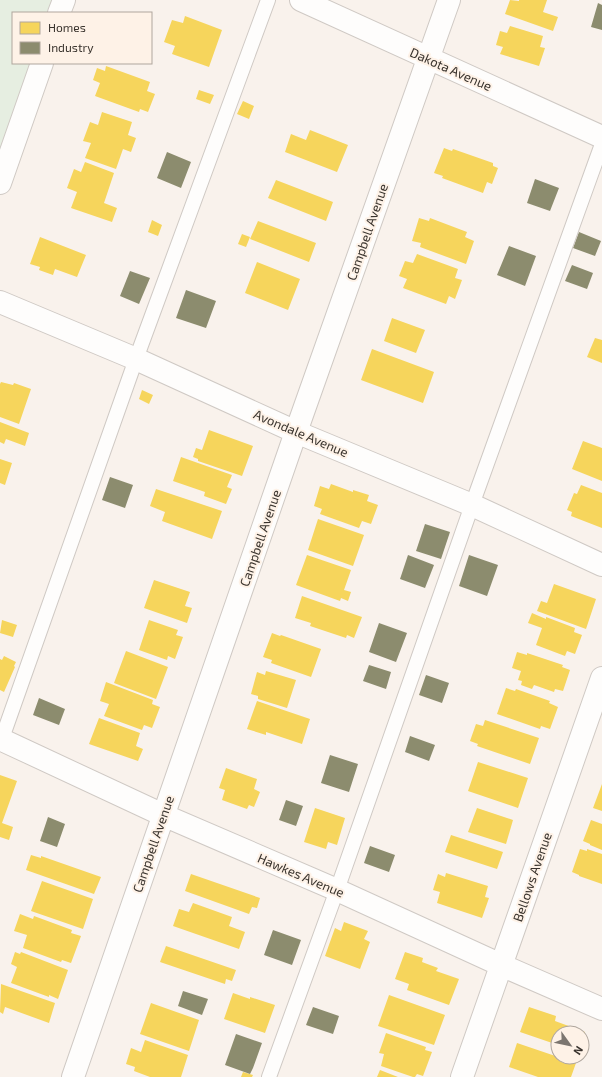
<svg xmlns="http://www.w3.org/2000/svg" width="602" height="1077" font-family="'Exo 2',sans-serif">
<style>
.green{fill:#e6eee1}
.homes{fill:#f6d55c}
.industry{fill:#8c8c6e}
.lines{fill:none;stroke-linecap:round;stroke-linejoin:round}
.lane-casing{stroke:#cfc9c4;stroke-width:16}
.street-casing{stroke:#cfc9c4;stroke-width:24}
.lane{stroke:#fefdfc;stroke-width:14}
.street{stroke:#fefdfc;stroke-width:22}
.labels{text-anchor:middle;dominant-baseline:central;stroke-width:4;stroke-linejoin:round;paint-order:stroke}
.street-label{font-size:13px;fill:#39332d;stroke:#fef2e7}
</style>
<rect width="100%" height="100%" fill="#f9f2ec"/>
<path class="green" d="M 0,0 L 52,0 L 47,13 L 13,13 L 13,63 L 30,63 L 0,150 Z"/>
<path class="homes" d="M 510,0 L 519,1 L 519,0 L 547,0 L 543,12 L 558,17 L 553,31 L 505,14 Z
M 185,16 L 222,30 L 209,67 L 172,54 L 175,46 L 164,42 L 172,20 L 183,23 Z
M 510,26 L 543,36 L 540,47 L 545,48 L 539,66 L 500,54 L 503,47 L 496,45 L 500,31 L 507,33 Z
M 106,66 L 150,82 L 147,91 L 155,94 L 148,112 L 140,109 L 139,112 L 95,96 L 100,83 L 93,80 L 97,68 L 105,71 Z
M 199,90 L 214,95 L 210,104 L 196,99 Z
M 243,101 L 254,106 L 249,119 L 237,114 Z
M 102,112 L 132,122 L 128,135 L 136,138 L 131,152 L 123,149 L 116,169 L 85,158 L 91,143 L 83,141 L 90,122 L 98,125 Z
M 310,130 L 348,145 L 337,172 L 285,152 L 291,134 L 306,140 Z
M 444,148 L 452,151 L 453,149 L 493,163 L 493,166 L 498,168 L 492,184 L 487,182 L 483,193 L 442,178 L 443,176 L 434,173 Z
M 85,162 L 114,173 L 104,203 L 117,208 L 112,222 L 71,208 L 77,192 L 67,188 L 74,169 L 81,172 Z
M 276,180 L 333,202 L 326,221 L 268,198 Z
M 419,218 L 429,221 L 430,218 L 467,232 L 465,237 L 474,241 L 466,264 L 420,247 L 421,243 L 412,241 Z
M 152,220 L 162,225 L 158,236 L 148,232 Z
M 258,221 L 316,243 L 309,262 L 250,239 Z
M 242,234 L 250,237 L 246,247 L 238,244 Z
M 40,237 L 86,255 L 77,277 L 55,269 L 53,275 L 39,270 L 40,267 L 30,264 Z
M 417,254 L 458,269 L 455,278 L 462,280 L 455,299 L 449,296 L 446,304 L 403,288 L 407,279 L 399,276 L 405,261 L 413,263 Z
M 257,262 L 300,279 L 288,310 L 245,293 Z
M 392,318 L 425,330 L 416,353 L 384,341 Z
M 595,338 L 602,340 L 602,363 L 587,357 Z
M 372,349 L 434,372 L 423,403 L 361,380 Z
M 1,382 L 13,385 L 14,383 L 31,389 L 19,424 L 0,417 L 0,384 Z
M 142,390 L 153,395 L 149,404 L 139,399 Z
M 0,422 L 29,433 L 25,446 L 6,439 L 4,444 L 0,442 Z
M 209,430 L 253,446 L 242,476 L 198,461 L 198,459 L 193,457 L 196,448 L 202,450 Z
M 583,441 L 602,448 L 602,481 L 572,469 Z
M 181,457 L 232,475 L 227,487 L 232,489 L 226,504 L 204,496 L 205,492 L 173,481 Z
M 0,459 L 12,463 L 5,485 L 0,483 Z
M 331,484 L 353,492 L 353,490 L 369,495 L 367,501 L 378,505 L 371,524 L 362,521 L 359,528 L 320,514 L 322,509 L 314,506 L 320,486 L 329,489 Z
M 581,485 L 602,493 L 602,528 L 571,516 L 572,512 L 567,510 L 574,493 L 577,494 Z
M 156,489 L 222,511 L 212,539 L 162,521 L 165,512 L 150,506 Z
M 318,519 L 364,535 L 353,566 L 308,550 Z
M 307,555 L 351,570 L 344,590 L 351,592 L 348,601 L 341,598 L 340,601 L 296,585 Z
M 154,580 L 190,592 L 185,606 L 192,608 L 187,623 L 144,608 Z
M 554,584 L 596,599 L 586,629 L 537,611 L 541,601 L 547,603 Z
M 302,596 L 362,617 L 354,638 L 347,635 L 346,638 L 310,626 L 311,623 L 295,618 Z
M 532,613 L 546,619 L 546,617 L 575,628 L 574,632 L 582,635 L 575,654 L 567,651 L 565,656 L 536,645 L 542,628 L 528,623 Z
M 2,620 L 17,625 L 13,637 L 0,633 Z
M 149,620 L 178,630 L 176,635 L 183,637 L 175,659 L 168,656 L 167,660 L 139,650 Z
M 272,633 L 280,636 L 281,635 L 321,649 L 311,677 L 271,663 L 272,660 L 263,657 Z
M 126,651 L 168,667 L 156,699 L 114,683 Z
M 517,652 L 527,655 L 527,653 L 563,665 L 562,667 L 570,670 L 563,691 L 555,689 L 554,692 L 534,685 L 532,689 L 521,685 L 522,681 L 518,680 L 521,671 L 512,668 Z
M 4,656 L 16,662 L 14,666 L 15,667 L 4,692 L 0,690 L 0,659 L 2,660 Z
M 266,671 L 296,680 L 287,708 L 258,699 L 258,696 L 251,694 L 257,672 L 265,675 Z
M 106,682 L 153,700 L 152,704 L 160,707 L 152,728 L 144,725 L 142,730 L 104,716 L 109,704 L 100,701 Z
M 506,688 L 515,691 L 516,689 L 550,701 L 549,703 L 558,707 L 550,729 L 541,726 L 540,729 L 497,714 Z
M 257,701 L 310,719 L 302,744 L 266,732 L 266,735 L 247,729 Z
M 99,718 L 140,733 L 136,746 L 143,749 L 138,761 L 89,744 Z
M 485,720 L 539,738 L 530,764 L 477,746 L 478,744 L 470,741 L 476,724 L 483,726 Z
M 478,762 L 528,778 L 518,808 L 468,791 Z
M 226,768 L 257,779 L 254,789 L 260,792 L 254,807 L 249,805 L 247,809 L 222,800 L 225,790 L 219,788 Z
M 0,775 L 17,781 L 2,823 L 13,827 L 9,840 L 0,837 Z
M 602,784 L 602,811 L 593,808 Z
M 315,808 L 345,818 L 337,845 L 328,842 L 326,849 L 304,842 Z
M 477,808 L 513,820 L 506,844 L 468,832 Z
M 591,820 L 602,824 L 602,850 L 590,845 L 590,844 L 583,841 Z
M 451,835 L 503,852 L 497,869 L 445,852 Z
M 580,849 L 587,851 L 587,849 L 602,854 L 602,884 L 579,876 L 579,875 L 572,872 Z
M 31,855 L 41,858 L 41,856 L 101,877 L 94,894 L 26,870 Z
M 446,873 L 488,886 L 485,897 L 489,898 L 482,918 L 437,903 L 440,892 L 433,890 L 438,874 L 445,877 Z
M 191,874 L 260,898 L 257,908 L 252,907 L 249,914 L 185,891 Z
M 42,881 L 93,899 L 83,929 L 31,911 Z
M 193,903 L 232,917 L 229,926 L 245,932 L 239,949 L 173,926 L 179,909 L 189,912 Z
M 20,914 L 33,919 L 34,916 L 72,930 L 71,933 L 81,936 L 71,963 L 62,960 L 61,962 L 23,948 L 27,935 L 14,931 Z
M 344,922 L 368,931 L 364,939 L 370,942 L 360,969 L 325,956 L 335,928 L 341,931 Z
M 166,946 L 236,970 L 232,981 L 226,979 L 225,984 L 160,962 Z
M 15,952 L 20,954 L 21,952 L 68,970 L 58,999 L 49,995 L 49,997 L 11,983 L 17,967 L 11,964 Z
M 405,952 L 423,958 L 422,962 L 438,968 L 436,971 L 459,979 L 449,1005 L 407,990 L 409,984 L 395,979 Z
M 1,984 L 55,1003 L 49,1023 L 5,1007 L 3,1014 L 0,1012 Z
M 233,993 L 250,999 L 250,997 L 275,1005 L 265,1033 L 224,1019 Z
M 389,995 L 445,1015 L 434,1045 L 378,1026 Z
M 151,1003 L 199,1020 L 189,1051 L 140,1034 Z
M 529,1007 L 556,1016 L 555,1021 L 585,1032 L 582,1040 L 582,1033 L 558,1033 L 558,1045 L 520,1032 Z
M 386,1033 L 426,1047 L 425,1050 L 432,1052 L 423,1076 L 417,1074 L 415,1077 L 413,1077 L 381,1066 L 384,1054 L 379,1053 Z
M 145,1040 L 188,1055 L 181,1077 L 150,1077 L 134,1071 L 135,1067 L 126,1064 L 131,1048 L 141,1052 Z
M 517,1043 L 576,1063 L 571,1077 L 538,1077 L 509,1067 Z
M 380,1070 L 398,1077 L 377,1077 Z
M 243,1072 L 253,1075 L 252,1077 L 241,1077 Z"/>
<path class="industry" d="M 598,3 L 602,5 L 602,30 L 591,27 Z
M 167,152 L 191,162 L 181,188 L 157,178 Z
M 535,179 L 559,188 L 550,211 L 527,203 Z
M 579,232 L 601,241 L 595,256 L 573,248 Z
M 509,246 L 536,256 L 525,286 L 497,275 Z
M 572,265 L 593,273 L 587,289 L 565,281 Z
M 130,271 L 150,278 L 139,304 L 120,296 Z
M 186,290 L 216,301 L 206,328 L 176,318 Z
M 110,477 L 133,485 L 125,508 L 102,500 Z
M 425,524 L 450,532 L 441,559 L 416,551 Z
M 408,555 L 434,565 L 425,588 L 400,579 Z
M 469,555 L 498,565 L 487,596 L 459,586 Z
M 379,623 L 407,633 L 396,662 L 369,652 Z
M 369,665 L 391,672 L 386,689 L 363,681 Z
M 426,675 L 449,683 L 442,703 L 419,695 Z
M 39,698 L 65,709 L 59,725 L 33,715 Z
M 410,736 L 435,745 L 429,761 L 405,752 Z
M 330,755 L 358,764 L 349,792 L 321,783 Z
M 286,800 L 303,806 L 296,826 L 279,820 Z
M 48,817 L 65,824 L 57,847 L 40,841 Z
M 370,846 L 395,855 L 389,872 L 364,863 Z
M 273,930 L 301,940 L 292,965 L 264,955 Z
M 183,991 L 208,999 L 202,1015 L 178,1006 Z
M 313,1007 L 339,1016 L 333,1034 L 306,1025 Z
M 236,1034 L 262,1043 L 253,1068 L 250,1074 L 225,1065 Z"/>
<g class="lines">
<g class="lane-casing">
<path id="lane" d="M 0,744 L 136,359 L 268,0
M 269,1077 L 337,890 L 472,505 L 602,144"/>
</g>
<g class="street-casing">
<path id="street" d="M 301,0 L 602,137
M 59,13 L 64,0
M 0,183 L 42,63
M 0,302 L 136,359 L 296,432 L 472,505 L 602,565
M 0,739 L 163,815 L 337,890 L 501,965 L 602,1009
M 73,1077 L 296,432 L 449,0
M 462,1077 L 602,678"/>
</g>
<use href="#lane" class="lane"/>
<use href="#street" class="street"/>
</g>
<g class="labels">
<g class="street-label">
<text transform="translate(451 69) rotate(24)">Dakota Avenue</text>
<text transform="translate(367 232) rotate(-71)">Campbell Avenue</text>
<text transform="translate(301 433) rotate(23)">Avondale Avenue</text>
<text transform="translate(260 538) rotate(-71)">Campbell Avenue</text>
<text transform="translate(153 844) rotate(-71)">Campbell Avenue</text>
<text transform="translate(301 875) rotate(23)">Hawkes Avenue</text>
<text transform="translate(532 877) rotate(-71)">Bellows Avenue</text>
</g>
</g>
<rect x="12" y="12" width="140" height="52" fill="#fef2e7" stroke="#afa69d"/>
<rect x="20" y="22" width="20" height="12" fill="#f6d55c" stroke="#afa69d"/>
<text x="48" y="32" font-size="12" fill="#39332d">Homes</text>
<rect x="20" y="42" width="20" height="12" fill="#8c8c6e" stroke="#afa69d"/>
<text x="48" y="52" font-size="12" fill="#39332d">Industry</text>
<g transform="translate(570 1045) rotate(123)"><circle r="19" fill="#fef2e7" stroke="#afa69d"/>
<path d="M0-3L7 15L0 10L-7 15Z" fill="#7c7670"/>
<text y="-6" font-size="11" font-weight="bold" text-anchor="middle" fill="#39332d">N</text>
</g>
</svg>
